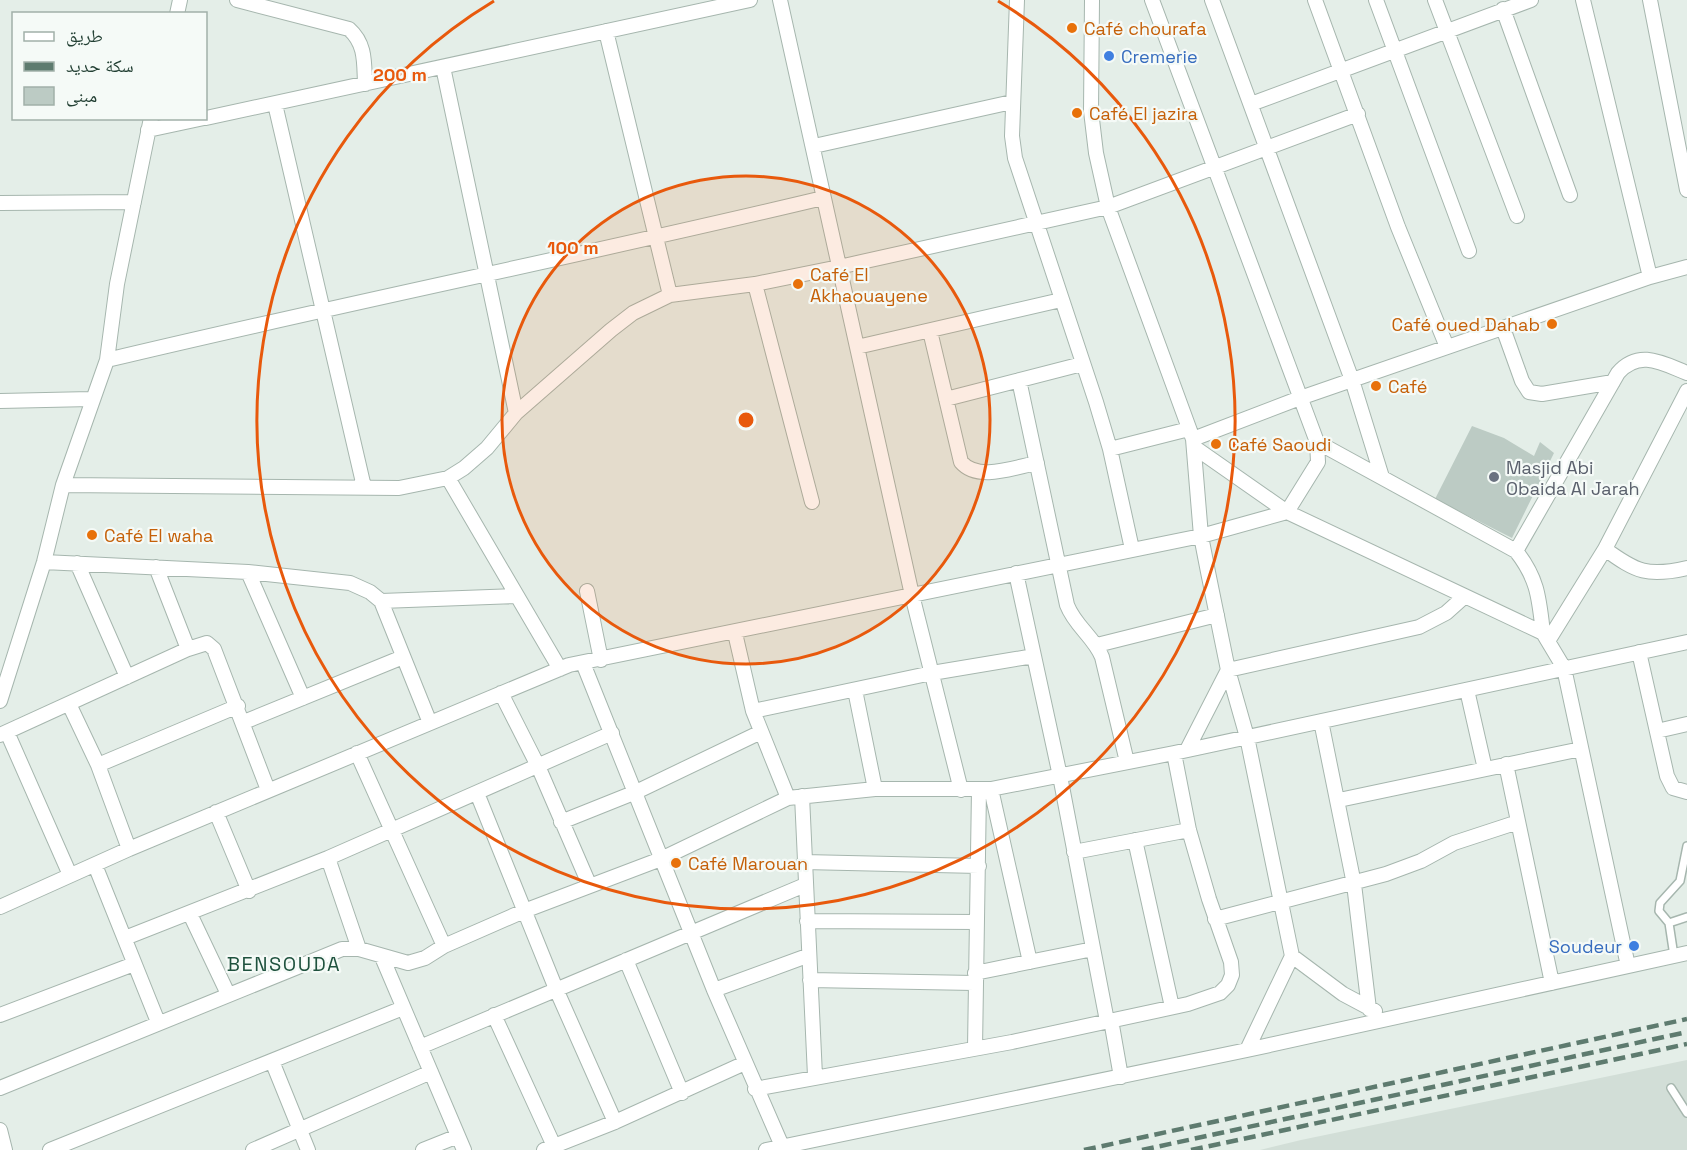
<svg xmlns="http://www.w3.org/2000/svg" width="1687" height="1150" font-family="'Space Grotesk','Noto Naskh Arabic',sans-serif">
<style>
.built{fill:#d2ded7}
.building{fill:#bccbc4}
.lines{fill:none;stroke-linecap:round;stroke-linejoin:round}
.lane-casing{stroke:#a6b6ae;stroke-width:10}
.street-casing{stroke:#a6b6ae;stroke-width:16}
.lane{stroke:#fff;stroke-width:7}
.street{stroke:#fff;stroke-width:14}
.rail{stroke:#5e7b6f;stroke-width:4.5;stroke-dasharray:12 6;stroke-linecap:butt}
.ring{fill:none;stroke:#e8590c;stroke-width:3}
.food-dot{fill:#e8710a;stroke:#f5faf7;stroke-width:2}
.shop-dot{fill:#3f7fe0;stroke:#f5faf7;stroke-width:2}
.worship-dot{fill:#6b7280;stroke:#f5faf7;stroke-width:2}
.labels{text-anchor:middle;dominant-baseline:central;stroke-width:4.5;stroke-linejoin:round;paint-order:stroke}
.food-label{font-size:18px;fill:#c56008;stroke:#f5faf7;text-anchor:start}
.shop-label{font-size:18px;fill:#366cbe;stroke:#f5faf7;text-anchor:start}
.worship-label{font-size:18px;fill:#5b616d;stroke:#f5faf7;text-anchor:start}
.neighbourhood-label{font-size:20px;letter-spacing:1.5px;fill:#1f523e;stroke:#f5faf7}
.centre{fill:#e8590c;stroke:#f5faf7;stroke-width:3}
.ring-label{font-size:18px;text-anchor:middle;font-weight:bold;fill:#e8590c;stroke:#f5faf7;stroke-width:4.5;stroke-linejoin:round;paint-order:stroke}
</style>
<rect width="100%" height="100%" fill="#e4eee8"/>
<path class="built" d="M 1687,1060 L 1687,1150 L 1260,1150 L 1301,1140 Z"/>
<path class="building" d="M 1472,426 L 1504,438 L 1534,456 L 1540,442 L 1554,453 L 1512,538 L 1435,499 Z"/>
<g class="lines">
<g class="lane-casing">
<path id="lane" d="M 1669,923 L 1687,917
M 1674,956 L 1669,923 L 1659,911 L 1660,903 L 1680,881 L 1687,846
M 1671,1088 L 1687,1113"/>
</g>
<g class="street-casing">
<path id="street" d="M 237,0 L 349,29 C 366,44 364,63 365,84
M 780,0 L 912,595 L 961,790
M 1017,0 L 1012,136 L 1015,158 L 1096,402 L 1110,449 L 1132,549
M 1092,0 L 1091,111 L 1096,153 L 1108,207 L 1193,439 L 1201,536 L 1208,572 L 1228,670 L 1247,737 L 1292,956 L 1247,1050
M 1212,0 L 1352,380 L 1382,477
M 1315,0 L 1398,227 L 1447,347
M 1376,0 L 1469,251
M 1435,0 L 1517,216
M 1583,0 L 1650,277
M 1650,0 L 1687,190
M 1503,9 L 1570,195
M 177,14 L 180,0
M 606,31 L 670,295
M 443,67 L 516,413
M 275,104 L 364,487
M 1251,104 L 1531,0
M 206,118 L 750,0
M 148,130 L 204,118
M 814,146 L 1012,102
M 0,203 L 134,202
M 755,284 L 812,502
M 1503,328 L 1522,381 L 1529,392 L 1542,394 L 1613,382
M 930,331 L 961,462 C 978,482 1015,467 1037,463
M 857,347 L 1061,300
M 107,360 C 345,303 585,255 823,198
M 1019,380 L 1067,605 C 1075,626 1094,637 1102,657 L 1127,762
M 946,399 L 1082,364
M 0,401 L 91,399
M 1193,439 L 1300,398 L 1650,277 L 1687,267
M 1317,442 L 1516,551 C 1538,579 1539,598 1543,633
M 1194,447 L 1287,512 L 1543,633 L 1564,668 L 1628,966
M 1110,449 L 1189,429
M 448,478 L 560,669
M 63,485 L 399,488 L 448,478 L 464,468 L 487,448 L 516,413 L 611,330 L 633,313 L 670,295 L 755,284 L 839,267 L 1108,207 L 1358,114
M 1605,549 C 1636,572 1648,577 1687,568
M 1516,551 L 1618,373 C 1639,349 1662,363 1687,373
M 44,562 L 248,572 L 350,583 L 370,592 L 381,601 L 430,723
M 77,563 L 127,677
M 156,567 L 188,649
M 248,572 L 303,698
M 1016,573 L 1060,776 L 1107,1021
M 587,591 L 601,660
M 381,601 L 516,596
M 735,633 L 753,711 L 788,798
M 1548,641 L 1605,549 L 1687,391
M 1097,645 L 1217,615
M 1639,652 L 1667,776 L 1673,788 L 1687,792
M 583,663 L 714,990 L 782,1146
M 855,690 L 875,789
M 1467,690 L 1485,769
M 501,693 L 538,766 L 589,884
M 0,701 L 44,562 L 63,485 L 107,360 L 117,284 L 151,118
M 69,704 L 98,765 L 129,849
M 753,711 L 932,673 L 1034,656
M 1321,721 L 1354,884 L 1369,1009
M 244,722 L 403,657
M 1657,731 L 1687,724
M 7,732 L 70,875
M 0,735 L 188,649 L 207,643 L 214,649 L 268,790
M 1187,750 L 1228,670 L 1419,627 L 1446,613 L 1465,596
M 357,753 L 444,946
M 1506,764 L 1552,983
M 98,765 L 238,706
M 991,789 L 1030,962
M 477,793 L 556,989 L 615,1122
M 802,796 L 815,1076
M 1339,800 L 1581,749
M 216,812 L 249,891
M 561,822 L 636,792 L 761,732
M 1135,840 L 1172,1007
M 1074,852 L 1189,830
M 328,858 L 359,949
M 804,862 L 979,866
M 95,865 L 158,1022
M 0,907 L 129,849 L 569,665 L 1201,536 L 1287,512 L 1318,462 L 1317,442 L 1152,0
M 190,914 L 228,994
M 1215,919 L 1386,874 L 1421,861 L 1454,843 L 1518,822
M 807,921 L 977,922
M 125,938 L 328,858 L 612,733
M 1292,956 L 1343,994 L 1375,1011
M 382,957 L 464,1150
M 626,960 L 682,1093
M 975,973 L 1093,949
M 810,980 L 974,983
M 714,990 L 807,956
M 0,1015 L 134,964
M 494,1015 L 554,1146
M 1111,1020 L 1121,1077
M 420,1047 L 805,885
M 975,1048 L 979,790
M 272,1061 L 308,1150
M 0,1088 L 342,949 L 359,949 L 408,963 L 425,958 L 444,946 L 524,911 L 661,859 L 788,798 L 875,789 L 991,789 L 1174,753 L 1687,642
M 755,1089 L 1012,1042 L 1188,1004 L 1220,993 L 1228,985 L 1232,975 L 1231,962 L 1209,899 L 1189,830 L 1174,753
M 0,1130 L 5,1150
M 50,1150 L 403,1008
M 253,1150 L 431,1072
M 423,1150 L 458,1136
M 544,1150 L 615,1122 L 745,1063
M 766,1150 L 1247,1050 L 1687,953"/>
</g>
<use href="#lane" class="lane"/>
<use href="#street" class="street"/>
<path class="rail" d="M 1084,1150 L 1687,1019
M 1142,1150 L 1687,1032
M 1191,1150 L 1687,1044"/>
</g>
<circle cx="746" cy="420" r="244" fill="#e8590c" fill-opacity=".12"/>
<g class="ring">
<circle cx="746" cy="420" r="244"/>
<path d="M998 1A489 489 0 1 1 494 1"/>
</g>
<g class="food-dot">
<circle cx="1072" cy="28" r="6"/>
<circle cx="1077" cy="113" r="6"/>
<circle cx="798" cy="284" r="6"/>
<circle cx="1552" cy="324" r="6"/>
<circle cx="1376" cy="386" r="6"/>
<circle cx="1216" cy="444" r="6"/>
<circle cx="92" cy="535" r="6"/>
<circle cx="676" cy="863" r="6"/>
</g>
<g class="shop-dot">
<circle cx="1109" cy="56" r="6"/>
<circle cx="1634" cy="946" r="6"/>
</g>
<circle class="worship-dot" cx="1494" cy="477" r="6"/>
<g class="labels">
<g class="food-label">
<text x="1084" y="28">Café chourafa</text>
<text x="1089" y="113">Café El jazira</text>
<text x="810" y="274">Café El<tspan x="810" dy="21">Akhaouayene</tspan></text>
<text x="1540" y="324" text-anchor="end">Café oued Dahab</text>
<text x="1388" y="386">Café</text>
<text x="1228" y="444">Café Saoudi</text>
<text x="104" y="535">Café El waha</text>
<text x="688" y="863">Café Marouan</text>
</g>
<g class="shop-label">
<text x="1121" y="56">Cremerie</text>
<text x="1622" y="946" text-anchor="end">Soudeur</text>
</g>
<g class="worship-label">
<text x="1506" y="467">Masjid Abi<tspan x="1506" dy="21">Obaida Al Jarah</tspan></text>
</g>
<g class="neighbourhood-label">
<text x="284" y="964">BENSOUDA</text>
</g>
</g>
<circle cx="746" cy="420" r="9" class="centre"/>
<g class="ring-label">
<text x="400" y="81">200 m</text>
<text x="573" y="254">100 m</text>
</g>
<rect x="12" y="12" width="195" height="108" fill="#f5faf7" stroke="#a1b0a9" stroke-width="1.5"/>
<rect x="24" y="32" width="30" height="9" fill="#ffffff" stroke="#a1b0a9" stroke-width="1.5"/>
<text x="66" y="42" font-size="18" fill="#234034">طريق</text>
<rect x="24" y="62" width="30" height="9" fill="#5e7b6f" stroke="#a1b0a9" stroke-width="1.5"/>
<text x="66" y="72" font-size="18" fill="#234034">سكة حديد</text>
<rect x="24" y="87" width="30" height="18" fill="#bccbc4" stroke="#a1b0a9" stroke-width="1.5"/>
<text x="66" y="102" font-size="18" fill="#234034">مبنى</text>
</svg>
